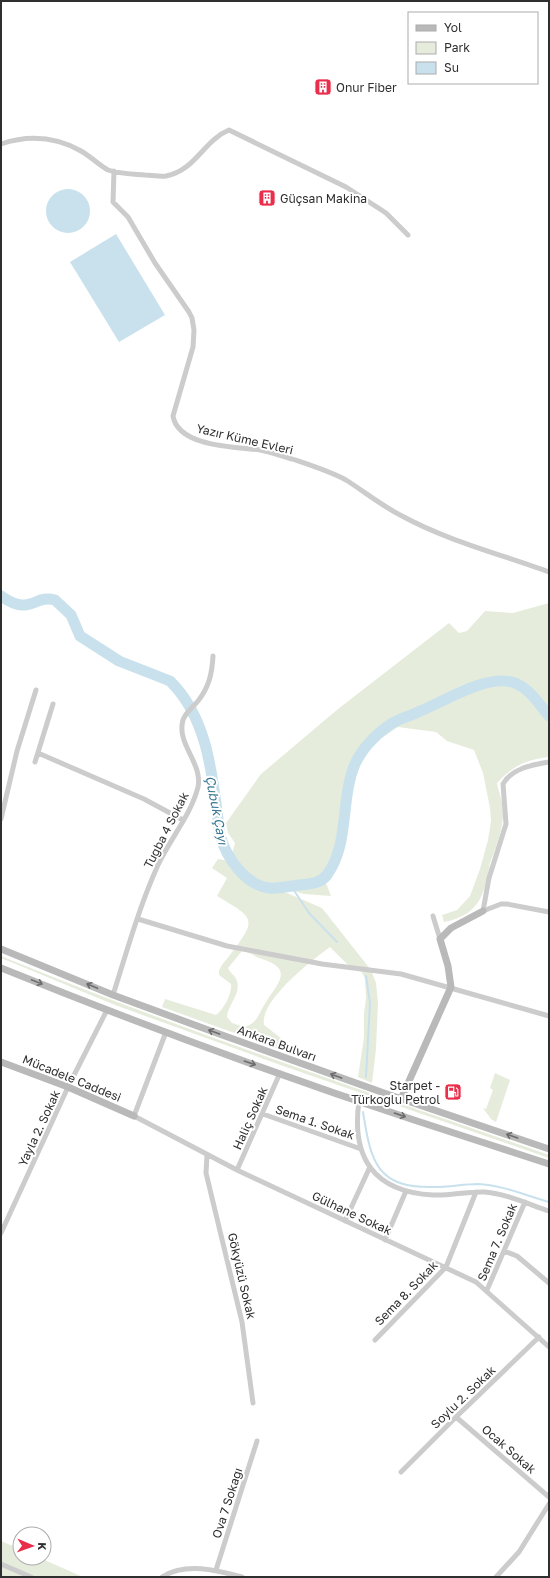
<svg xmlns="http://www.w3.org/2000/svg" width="550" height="1578" font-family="'Golos Text',sans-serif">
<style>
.green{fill:#e6ecdc;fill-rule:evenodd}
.water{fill:#c8e1ed}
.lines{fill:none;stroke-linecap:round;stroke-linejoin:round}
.stream{stroke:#c8e1ed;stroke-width:2}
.river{stroke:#c8e1ed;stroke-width:11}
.street{stroke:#ccc;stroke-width:5}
.secondary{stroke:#b9b9b9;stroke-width:7}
.oneway{stroke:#6d6d6d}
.labels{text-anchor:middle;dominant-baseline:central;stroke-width:4;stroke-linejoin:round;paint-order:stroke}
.poi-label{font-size:12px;fill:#2f2f2f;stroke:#fff;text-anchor:start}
.street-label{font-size:12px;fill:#2f2f2f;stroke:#fff}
.water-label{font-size:13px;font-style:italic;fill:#3a7893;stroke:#fff}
</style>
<rect width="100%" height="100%" fill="#fff"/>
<path class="green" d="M 549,603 L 549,757 C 527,759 511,767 497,783 C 499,794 504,804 503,816 C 502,832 496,847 490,863 C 489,864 490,867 489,869 C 484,898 476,916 444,922 L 442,915 L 457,910 L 470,896 L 480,869 L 488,840 L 491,821 L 490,808 L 483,773 L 474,750 L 447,741 L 436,732 L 398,727 L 374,743 L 353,777 L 340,854 L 335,869 L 326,883 L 331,896 L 304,894 L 268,883 L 280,890 L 322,908 L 371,970 L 376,983 L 378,1003 L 376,1049 L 372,1083 L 358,1077 L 364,1037 L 364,1013 L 366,998 L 365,979 L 362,972 L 347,964 L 330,947 C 312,960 259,1001 264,1025 L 286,1042 L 287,1052 L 162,1007 L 165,999 L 216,1015 C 224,1009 232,994 231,984 L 219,975 L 219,971 C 221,965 226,960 230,955 C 257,919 256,919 217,896 L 227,878 L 212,868 L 218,859 L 230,861 L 235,843 L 228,833 L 226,823 L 261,774 L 338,709 L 449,623 L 459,633 L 467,631 L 485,611 L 513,613 ZM 242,951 C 250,952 255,957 262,959 C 294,969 278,983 266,1002 C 259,1012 258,1023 245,1027 L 232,1023 L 227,1017 C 228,1004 241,995 237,981 C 235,975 230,973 228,968 Z
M 1,956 C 181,1030 365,1091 549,1155 L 549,1158 L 286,1067 L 115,1005 L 1,958 Z
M 495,1073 L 510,1080 L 496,1122 L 491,1119 L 483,1108 L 486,1109 L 493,1090 L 490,1088 Z
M 1,1541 L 20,1549 L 20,1558 L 40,1558 L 83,1577 L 1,1577 Z"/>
<path class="water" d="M46 211a22 22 0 1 1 44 0a22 22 0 1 1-44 0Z
M 116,234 L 165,315 L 119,342 L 70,262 Z"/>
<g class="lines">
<path class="stream" d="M 291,886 L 309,913 L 337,942
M 366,1077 L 370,1003 L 366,976
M 363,1112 C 371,1163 377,1189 436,1187 C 450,1187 464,1184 478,1184 C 502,1185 527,1196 549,1202"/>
<path class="river" d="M 1,596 C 30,617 34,594 55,600 L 71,615 L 80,636 L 119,661 L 170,681 C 210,720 213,783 220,835 C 226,857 245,885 269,888 C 278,889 290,886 299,885 C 309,884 320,884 327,875 C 350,843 340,799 355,764 C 361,750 375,735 388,726 C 397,719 408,717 418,712 C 444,702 484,675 512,682 C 529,687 538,703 549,716"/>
<path class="street" d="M 1,144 C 28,135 56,137 81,151 C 90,156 99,165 108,170 C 119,174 133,174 145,175 C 151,175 159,177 166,176 C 195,171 204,140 229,130 L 346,187 L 386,213 L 408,235
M 114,171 L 113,202 L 128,217 L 155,263 L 189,312 L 192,318 L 194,330 L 193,347 L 173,416 C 178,447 236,447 260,450 C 271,452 282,456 292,459 C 310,465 329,471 346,480 C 365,492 382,506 402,516 C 448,541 500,554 549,572
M 38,753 L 144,799 L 183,820
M 35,762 L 53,704
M 549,762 C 532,765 512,768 503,784 L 506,824 L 489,878 L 483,911 L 501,904 L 507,904 L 549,912
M 1,819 L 17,751 L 36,690
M 433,916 L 440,939
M 138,919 L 227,946 L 322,964 L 401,974 L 549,1016
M 113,995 C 127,951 139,907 158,865 C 170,839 191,815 198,787 C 203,763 176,744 183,720 C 185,713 193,707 198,701 C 209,687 212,674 213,656
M 166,1032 L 134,1116 L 237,1170 L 476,1282 L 549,1347
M 359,1101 C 351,1158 374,1192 433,1195 C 450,1196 467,1191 485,1192 C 507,1194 528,1204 549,1211
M 263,1114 L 361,1149
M 207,1155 L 206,1173 L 242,1322 L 253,1403
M 237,1170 L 280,1073
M 345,1221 L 369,1169
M 1,1233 L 68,1087 L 107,1010
M 385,1240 L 406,1191
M 504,1251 L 517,1256 L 549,1283
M 487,1290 L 525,1202
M 375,1340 L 446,1267 L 476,1192
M 456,1417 L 549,1497
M 401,1472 L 456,1417 L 539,1337
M 1,1564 L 31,1577
M 216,1570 L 257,1441
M 162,1577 C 185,1562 217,1570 242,1577
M 496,1577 L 519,1552 L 549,1504"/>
<path class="secondary" d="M 1,949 L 113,995 L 211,1031 L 384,1093 L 549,1149
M 1,968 C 137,1023 275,1074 414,1120 C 459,1135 504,1149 549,1164
M 1,1062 L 68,1087 L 134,1116
M 401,1099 L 451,987 L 448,966 L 440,939 L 451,928 L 483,911"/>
</g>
<defs><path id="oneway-shaft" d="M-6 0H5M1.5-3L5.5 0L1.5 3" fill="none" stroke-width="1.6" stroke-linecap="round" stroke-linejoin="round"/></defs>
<g class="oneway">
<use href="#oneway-shaft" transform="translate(37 982) rotate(22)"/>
<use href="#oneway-shaft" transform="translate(92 986) rotate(-157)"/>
<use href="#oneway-shaft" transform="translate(214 1032) rotate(-160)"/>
<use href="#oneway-shaft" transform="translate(250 1063) rotate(19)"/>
<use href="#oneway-shaft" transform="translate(336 1076) rotate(-160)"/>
<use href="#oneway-shaft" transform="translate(400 1115) rotate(19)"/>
<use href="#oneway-shaft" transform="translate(512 1136) rotate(-161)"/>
</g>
<defs>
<g id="building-square" transform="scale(0.9)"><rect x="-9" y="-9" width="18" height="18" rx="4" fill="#e92d4a" stroke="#fff"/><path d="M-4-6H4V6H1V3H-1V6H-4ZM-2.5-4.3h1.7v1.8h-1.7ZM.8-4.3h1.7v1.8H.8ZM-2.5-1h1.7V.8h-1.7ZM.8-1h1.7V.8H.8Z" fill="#fff"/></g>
<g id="fuel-square" transform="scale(0.9)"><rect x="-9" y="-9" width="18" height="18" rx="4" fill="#e92d4a" stroke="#fff"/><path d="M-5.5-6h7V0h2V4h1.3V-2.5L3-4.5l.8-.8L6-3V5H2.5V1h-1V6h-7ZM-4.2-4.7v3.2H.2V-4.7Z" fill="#fff"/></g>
</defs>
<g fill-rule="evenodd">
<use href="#building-square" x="323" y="87"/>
<use href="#building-square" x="267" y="198"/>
<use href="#fuel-square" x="453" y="1092"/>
</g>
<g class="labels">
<g class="poi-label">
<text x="336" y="87">Onur Fiber</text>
<text x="280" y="198">Güçsan Makina</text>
<text x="440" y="1085" text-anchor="end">Starpet -<tspan x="440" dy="14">Türkoğlu Petrol</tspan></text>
</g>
<g class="street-label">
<text transform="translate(245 439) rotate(13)">Yazır Küme Evleri</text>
<text transform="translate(166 830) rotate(-63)">Tuğba 4 Sokak</text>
<text transform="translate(277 1043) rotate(20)">Ankara Bulvarı</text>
<text transform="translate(72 1078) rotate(22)">Mücadele Caddesi</text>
<text transform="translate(250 1118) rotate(-66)">Haliç Sokak</text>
<text transform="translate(315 1122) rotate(19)">Sema 1. Sokak</text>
<text transform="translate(39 1128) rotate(-65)">Yayla 2. Sokak</text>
<text transform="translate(352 1213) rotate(25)">Gülhane Sokak</text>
<text transform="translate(497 1242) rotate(-67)">Sema 7. Sokak</text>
<text transform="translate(242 1276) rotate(77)">Gökyüzü Sokak</text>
<text transform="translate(406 1293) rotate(-46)">Sema 8. Sokak</text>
<text transform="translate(463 1397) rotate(-44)">Soylu 2. Sokak</text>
<text transform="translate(509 1449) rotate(41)">Ocak Sokak</text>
<text transform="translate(227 1503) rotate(-72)">Ova 7 Sokağı</text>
</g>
<g class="water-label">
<text transform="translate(217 810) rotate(79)">Çubuk Çayı</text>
</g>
</g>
<rect width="550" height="1578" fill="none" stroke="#2f2f2f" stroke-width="4"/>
<rect x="408" y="12" width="130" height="72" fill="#ffffff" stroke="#acacac"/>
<rect x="416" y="25" width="20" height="6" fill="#b9b9b9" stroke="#acacac"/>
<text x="444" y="32" font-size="12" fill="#2f2f2f">Yol</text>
<rect x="416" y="42" width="20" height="12" fill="#e6ecdc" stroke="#acacac"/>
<text x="444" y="52" font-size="12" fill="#2f2f2f">Park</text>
<rect x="416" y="62" width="20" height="12" fill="#c8e1ed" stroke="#acacac"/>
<text x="444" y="72" font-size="12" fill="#2f2f2f">Su</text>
<g transform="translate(32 1546) rotate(92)"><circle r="19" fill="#ffffff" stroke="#acacac"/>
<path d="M0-3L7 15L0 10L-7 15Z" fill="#e92d4a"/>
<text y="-6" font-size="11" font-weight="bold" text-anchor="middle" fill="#2f2f2f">K</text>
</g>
</svg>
